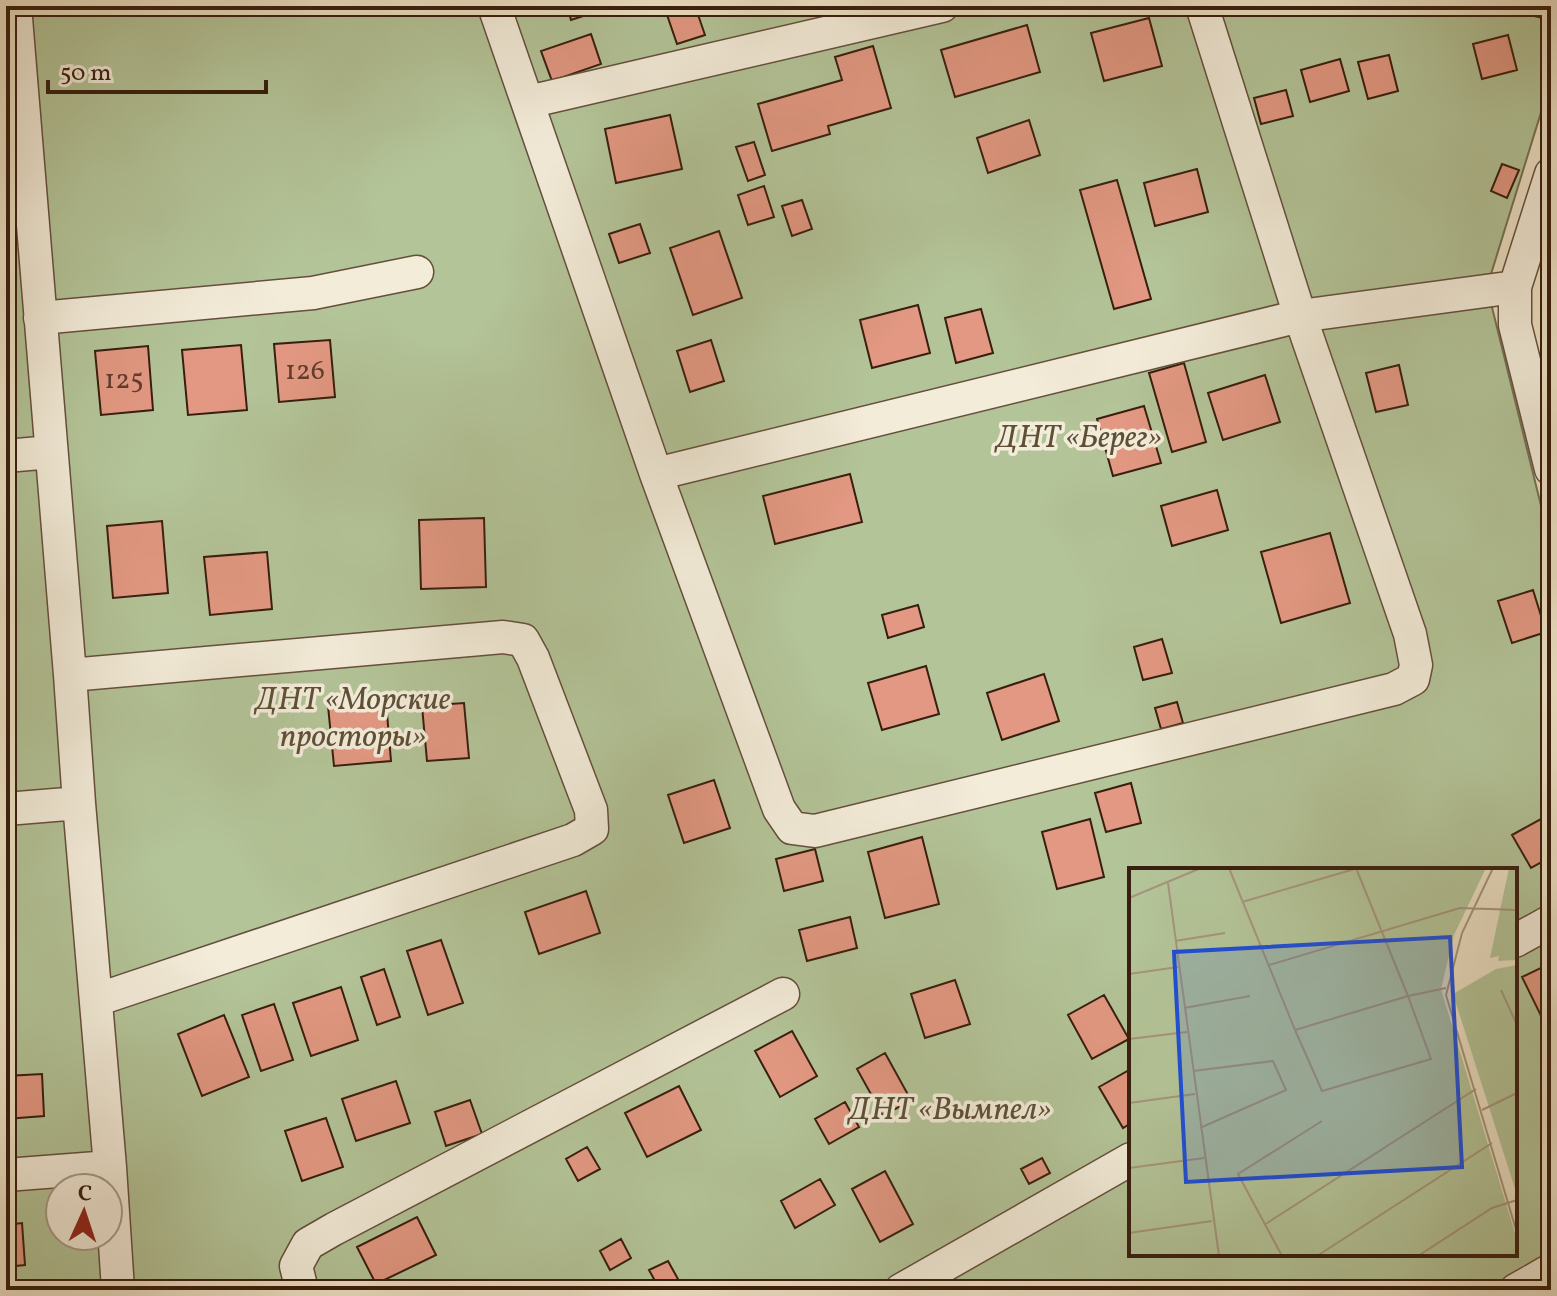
<svg xmlns="http://www.w3.org/2000/svg" width="1557" height="1296" font-family="Vollkorn,serif">
<style>
.green{fill:#b3c498;stroke:#767153;stroke-width:2;fill-rule:evenodd}
.building{fill:#e29882;stroke:#381e0e;stroke-width:2}
.lines{fill:none;stroke-linecap:round;stroke-linejoin:round}
.minor-casing{stroke:#654f3c;stroke-width:35}
.minor{stroke:#f3ecd9;stroke-width:32}
.labels{text-anchor:middle;dominant-baseline:central;stroke-width:7;stroke-linejoin:round;paint-order:stroke}
.number-label{font-size:28px;fill:#623c2b}
.park-label{font-size:32px;font-style:italic;fill:#5d5037;stroke:#f3ecd9}
.inset-road{fill:none;stroke:#a5947c;stroke-width:2}
.view{fill:#1d4ed8;fill-opacity:0.15;stroke:#1d4ed8;stroke-width:4}
.inset-edge{fill:none;stroke:#381e0e;stroke-width:4}
</style>
<rect width="100%" height="100%" fill="#ede2c5"/>
<filter id="stains"><feTurbulence type="fractalNoise" baseFrequency=".0025" numOctaves="4"/><feColorMatrix values="0 0 0 0 .2 0 0 0 0 .09 0 0 0 0 .02 0 0 0 .5 -.17"/></filter>
<radialGradient id="worn" r=".72"><stop offset=".6" stop-color="#630" stop-opacity="0"/><stop offset="1" stop-color="#630" stop-opacity=".3"/></radialGradient>
<path class="green" d="M 6,6 L 1551,6 L 1551,80 L 1487,287 L 1551,546 L 1551,1290 L 6,1290 ZM 1131,870 L 1515,870 L 1515,1254 L 1131,1254 ZM 60,1188 L 108,1188 L 108,1236 L 60,1236 Z"/>
<path class="building" d="M 567,6 L 614,6 L 571,20 Z
M 664,6 L 695,6 L 705,35 L 677,44 Z
M 1526,6 L 1551,6 L 1549,19 L 1524,14 Z
M 1149,18 L 1162,66 L 1104,81 L 1091,33 Z
M 1027,25 L 1040,72 L 955,97 L 941,50 Z
M 591,34 L 601,64 L 552,81 L 541,51 Z
M 1508,35 L 1517,70 L 1482,79 L 1473,44 Z
M 873,46 L 891,108 L 828,126 L 830,134 L 772,151 L 758,104 L 842,80 L 835,57 Z
M 1389,55 L 1398,91 L 1368,99 L 1358,62 Z
M 1340,59 L 1349,91 L 1310,102 L 1301,70 Z
M 1286,90 L 1293,116 L 1261,124 L 1254,98 Z
M 670,115 L 682,169 L 616,183 L 605,129 Z
M 1029,120 L 1040,155 L 988,173 L 977,138 Z
M 754,142 L 765,175 L 748,181 L 736,147 Z
M 1502,164 L 1519,170 L 1507,198 L 1491,191 Z
M 1197,169 L 1208,212 L 1155,226 L 1144,183 Z
M 1117,180 L 1151,299 L 1114,309 L 1080,190 Z
M 764,186 L 774,217 L 748,225 L 738,195 Z
M 802,200 L 812,229 L 792,236 L 782,206 Z
M 640,224 L 650,253 L 619,263 L 609,234 Z
M 719,231 L 742,298 L 693,315 L 670,248 Z
M 918,305 L 930,353 L 872,368 L 860,320 Z
M 981,309 L 993,353 L 956,363 L 945,318 Z
M 330,340 L 335,397 L 279,402 L 274,344 Z
M 711,340 L 724,381 L 690,392 L 677,351 Z
M 241,345 L 247,410 L 188,415 L 182,350 Z
M 148,346 L 153,410 L 101,415 L 95,351 Z
M 1184,363 L 1206,442 L 1172,452 L 1149,373 Z
M 1399,365 L 1408,405 L 1376,412 L 1366,373 Z
M 1265,375 L 1280,422 L 1223,440 L 1208,393 Z
M 1144,406 L 1161,463 L 1113,476 L 1097,419 Z
M 850,474 L 862,522 L 775,544 L 763,496 Z
M 1217,490 L 1228,530 L 1172,546 L 1161,506 Z
M 484,518 L 486,587 L 421,589 L 419,520 Z
M 162,521 L 168,593 L 113,598 L 107,526 Z
M 1330,533 L 1350,603 L 1281,623 L 1261,552 Z
M 267,552 L 272,609 L 210,615 L 204,557 Z
M 1533,590 L 1546,632 L 1512,643 L 1498,601 Z
M 918,605 L 924,627 L 888,638 L 882,615 Z
M 1162,639 L 1172,673 L 1143,680 L 1134,647 Z
M 926,666 L 939,714 L 882,730 L 868,683 Z
M 1044,674 L 1059,721 L 1002,740 L 987,693 Z
M 386,701 L 391,761 L 334,766 L 328,706 Z
M 1177,702 L 1183,723 L 1161,729 L 1155,708 Z
M 464,703 L 469,758 L 427,761 L 422,706 Z
M 714,780 L 730,828 L 684,843 L 668,795 Z
M 1131,783 L 1141,823 L 1106,832 L 1095,793 Z
M 1550,814 L 1551,857 L 1531,868 L 1512,835 Z
M 1090,819 L 1104,877 L 1057,889 L 1042,832 Z
M 922,837 L 939,904 L 885,918 L 868,852 Z
M 815,849 L 823,881 L 784,891 L 776,859 Z
M 586,891 L 600,933 L 539,954 L 525,912 Z
M 850,917 L 857,948 L 807,961 L 799,930 Z
M 441,940 L 463,1003 L 428,1015 L 407,951 Z
M 1551,963 L 1551,1028 L 1548,1030 L 1522,977 Z
M 384,969 L 400,1017 L 377,1025 L 361,977 Z
M 955,980 L 970,1024 L 925,1038 L 911,994 Z
M 341,987 L 358,1040 L 311,1056 L 293,1003 Z
M 1104,995 L 1129,1039 L 1092,1059 L 1068,1015 Z
M 274,1004 L 293,1060 L 261,1071 L 242,1015 Z
M 224,1015 L 249,1077 L 202,1096 L 178,1034 Z
M 792,1031 L 817,1076 L 780,1097 L 755,1051 Z
M 885,1053 L 911,1100 L 883,1116 L 857,1069 Z
M 1131,1069 L 1131,1123 L 1123,1128 L 1099,1087 Z
M 42,1074 L 44,1116 L 6,1119 L 6,1076 Z
M 396,1081 L 410,1123 L 356,1141 L 342,1099 Z
M 679,1086 L 701,1130 L 647,1157 L 625,1113 Z
M 470,1100 L 482,1134 L 446,1146 L 435,1112 Z
M 845,1102 L 859,1127 L 829,1144 L 815,1119 Z
M 326,1118 L 343,1167 L 302,1181 L 285,1131 Z
M 587,1147 L 600,1169 L 578,1181 L 566,1159 Z
M 1042,1158 L 1050,1173 L 1029,1184 L 1021,1169 Z
M 885,1171 L 913,1224 L 880,1242 L 852,1189 Z
M 820,1179 L 835,1205 L 795,1228 L 781,1201 Z
M 417,1217 L 436,1255 L 376,1284 L 357,1247 Z
M 22,1223 L 25,1265 L 6,1267 L 6,1225 Z
M 621,1239 L 631,1258 L 610,1270 L 600,1251 Z
M 668,1261 L 684,1290 L 660,1290 L 649,1270 Z"/>
<g class="lines">
<g class="minor-casing">
<path id="minor" d="M 15,6 L 70,675 L 79,803 L 110,1167 L 118,1290
M 494,6 L 656,474 L 779,809 L 792,828 L 815,831 L 1394,689 L 1413,679 L 1416,665 L 1410,634 L 1300,316 L 656,474
M 1202,6 L 1300,316 L 1515,287
M 528,102 L 942,6
M 1551,174 L 1515,287 L 1515,325 L 1551,469
M 40,318 L 313,293 L 417,272
M 6,456 L 51,452
M 70,675 L 503,637 L 523,640 L 533,658 L 591,810 L 592,829 L 573,840 L 96,1000
M 6,809 L 79,803
M 1515,941 L 1551,921
M 6,1175 L 110,1167
M 302,1290 L 296,1266 L 308,1244 L 334,1229 L 783,994
M 901,1290 L 1131,1159
M 1516,1290 L 1551,1270"/>
</g>
<use href="#minor" class="minor"/>
</g>
<g class="labels">
<g class="number-label">
<text x="305" y="371">126</text>
<text x="124" y="380">125</text>
</g>
<g class="park-label">
<text x="1079" y="439">ДНТ «Берег»</text>
<text x="353" y="701">ДНТ «Морские<tspan x="353" dy="37">просторы»</tspan></text>
<text x="950" y="1111">ДНТ «Вымпел»</text>
</g>
</g>
<g transform="translate(1129 868)">
<rect width="388" height="388" fill="#ede2c5"/>
<path d="M 0,0 L 357,0 L 325,67 L 312,121 L 388,372 L 388,388 L 0,388 ZM 380,0 L 388,0 L 388,92 L 369,93 L 370,88 L 361,90 ZM 388,97 L 388,327 L 324,126 L 367,101 Z" fill="#b3c498"/>
<path class="inset-road" d="M 100,0 L 166,162 L 193,223 L 302,191 L 279,128 L 166,162M 227,0 L 279,128 L 317,120M 364,0 L 333,65 L 317,127 L 388,365M 39,15 L 90,388M 0,30 L 72,0M 113,34 L 229,0M 46,73 L 96,65M 140,97 L 331,40 L 388,42M 0,106 L 49,99M 372,122 L 388,157M 55,140 L 121,128M 0,171 L 58,164M 64,203 L 144,193 L 157,222 L 71,260M 0,235 L 66,226M 353,242 L 388,225M 0,300 L 75,290M 135,357 L 347,221M 0,365 L 83,353M 153,388 L 109,306 L 193,253M 188,388 L 363,275M 289,388 L 363,340 L 388,332"/>
<path class="view" d="M 321,69 L 333,299 L 57,314 L 45,84 Z"/>
<rect width="388" height="388" class="inset-edge"/>
</g>
<rect width="1557" height="1296" fill="none" stroke="#ede2c5" stroke-width="32"/>
<rect x="8" y="8" width="1541" height="1280" fill="none" stroke="#381e0e" stroke-width="4"/>
<rect x="16" y="16" width="1525" height="1264" fill="none" stroke="#381e0e" stroke-width="2"/>
<g transform="translate(84 1212) rotate(3)"><circle r="38" fill="#f3ecd9" stroke="#a89a88" stroke-width="2"/>
<path d="M0-6L14 30L0 20L-14 30Z" fill="#8f2418"/>
<text y="-12" font-size="22" font-weight="bold" text-anchor="middle" fill="#381e0e">С</text>
</g>
<path d="M48 80v12h218v-12" fill="none" stroke="#381e0e" stroke-width="4"/>
<text x="60" y="80" font-size="24" fill="#381e0e" stroke="#f3ecd9" stroke-width="6" paint-order="stroke">50 m</text>
<rect width="100%" height="100%" filter="url(#stains)"/>
<rect width="100%" height="100%" fill="url(#worn)"/>
</svg>
